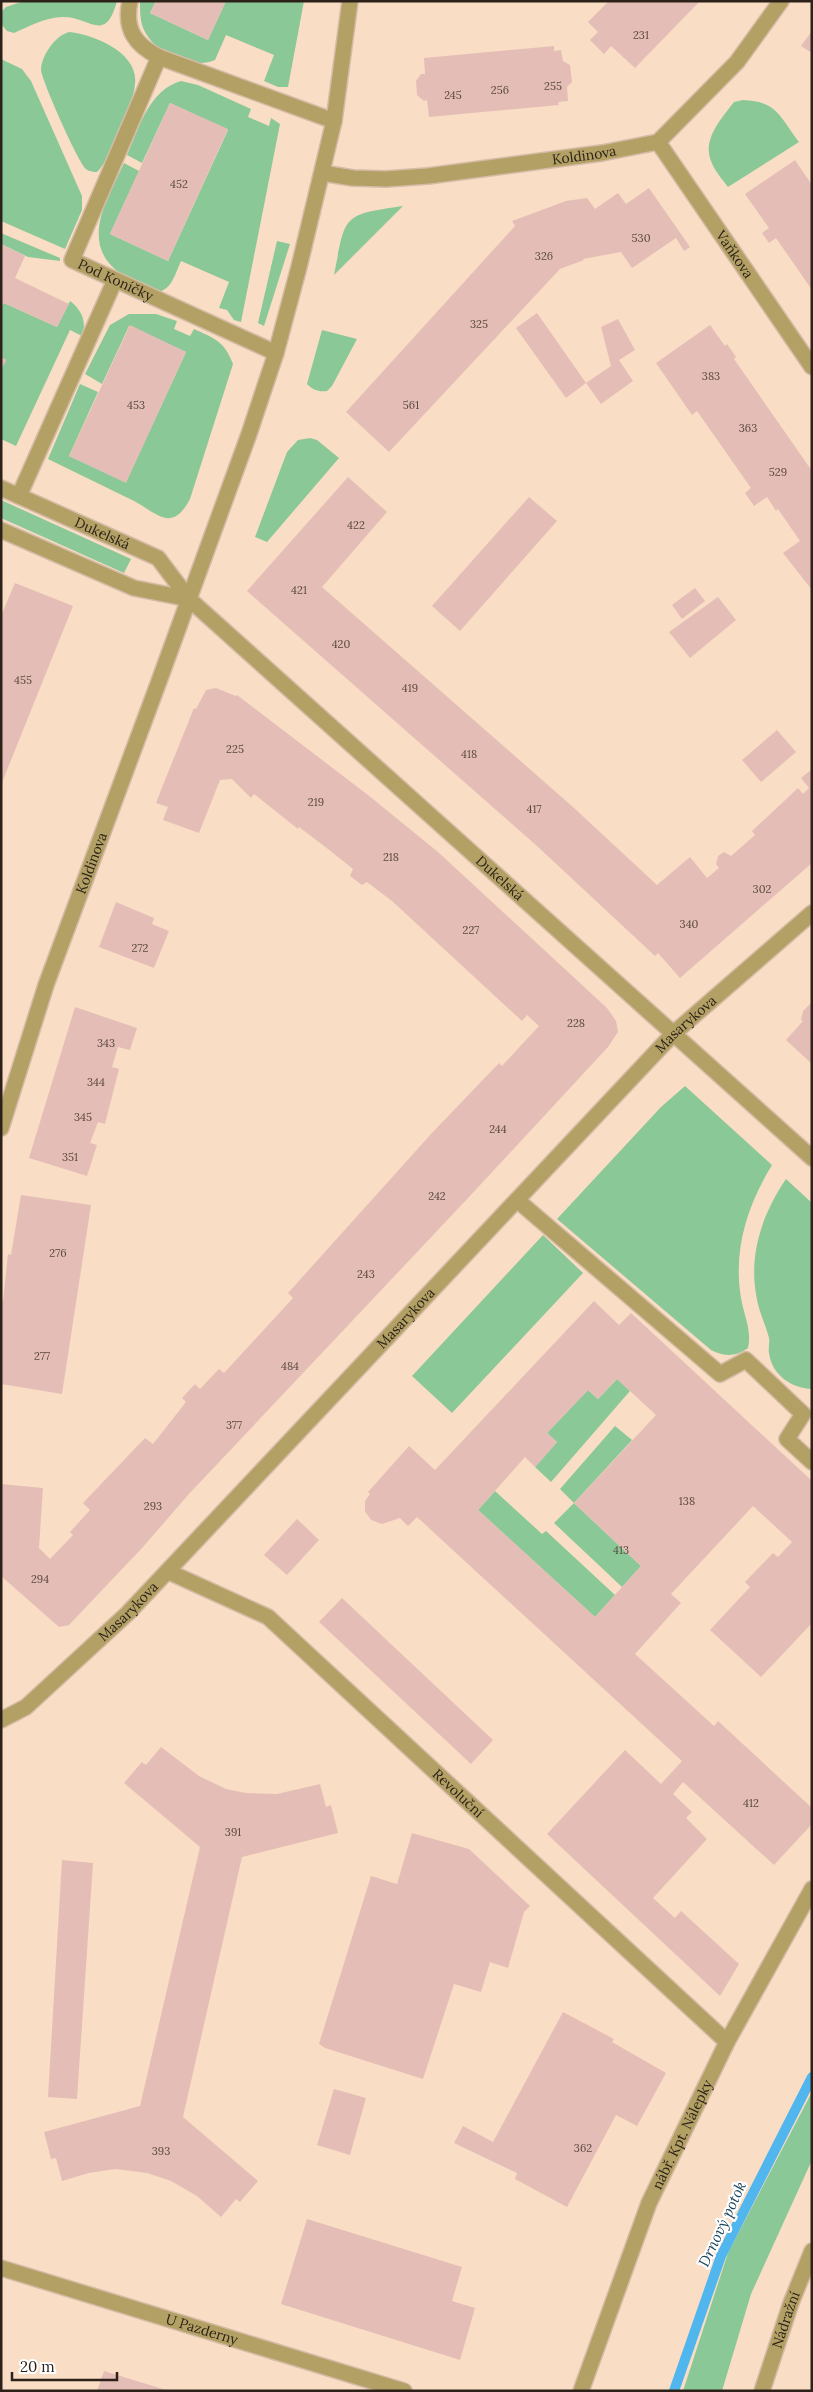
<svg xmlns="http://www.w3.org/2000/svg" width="813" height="2392" font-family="Lora,serif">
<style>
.green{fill:#8bc898}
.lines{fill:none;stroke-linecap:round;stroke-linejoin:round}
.stream{stroke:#51b6ed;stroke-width:10}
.building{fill:#e4beb6;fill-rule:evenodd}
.pedestrian-casing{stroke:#d5bba6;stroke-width:18}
.minor-casing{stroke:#d5bba6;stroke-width:18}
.tertiary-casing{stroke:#d5bba6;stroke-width:18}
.pedestrian{stroke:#b2a064;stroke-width:15}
.minor{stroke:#b2a064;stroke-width:15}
.tertiary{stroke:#b2a064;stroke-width:15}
.labels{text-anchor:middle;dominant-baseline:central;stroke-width:4.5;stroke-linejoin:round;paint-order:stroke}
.number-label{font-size:11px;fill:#5b4940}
.street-label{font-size:14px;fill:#2d2219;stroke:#fff}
.water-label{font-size:15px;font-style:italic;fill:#1d475e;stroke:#fff}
</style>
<rect width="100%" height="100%" fill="#faddc5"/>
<path class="green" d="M 24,1 L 117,1 C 105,45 90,16 62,17 C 46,17 28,27 14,33 L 7,31 L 1,24 L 1,12 L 6,7 Z
M 140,1 L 156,1 L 150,13 L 208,40 L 226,1 L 304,1 L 288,87 L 278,87 L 264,81 L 274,55 L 226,35 L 215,60 C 195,69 161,56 149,38 C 140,27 140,15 140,1 Z
M 70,32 C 95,35 139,53 135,84 C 134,100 124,116 118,131 C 112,143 107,163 97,172 C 93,172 90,172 86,169 C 78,162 42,81 41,70 C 41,56 56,34 70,32 Z
M 1,59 L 22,69 L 31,81 L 82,196 L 82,210 L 65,249 L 1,221 Z
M 181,81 L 198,85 L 251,109 L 248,117 L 269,126 L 271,118 L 280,124 L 241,322 L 234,320 L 227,310 L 219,308 L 229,282 L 181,261 C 175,274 172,290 157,292 C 143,285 127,280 116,270 C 80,240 109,196 124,163 L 139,171 L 110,234 L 168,261 L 228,130 L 170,103 L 142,163 L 127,155 C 139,128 149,90 181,81 Z
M 743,100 C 777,101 780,117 799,142 L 728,187 C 722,179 714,170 711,161 C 702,139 722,118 734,102 Z
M 403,206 L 334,275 C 346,215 341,215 403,206 Z
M 1,233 L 60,258 L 60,261 L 28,257 L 1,244 Z
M 277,241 L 290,244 L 264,326 L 258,323 Z
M 70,301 C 82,310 87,322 82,336 L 70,330 L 16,446 L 1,439 L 1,369 L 6,360 L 1,357 L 1,306 L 4,303 L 57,327 Z
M 129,314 L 156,314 L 177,321 L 174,329 L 190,336 L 194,329 C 216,339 224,341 233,364 L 190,499 C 172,533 158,514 134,501 L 48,459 L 80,384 L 98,392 L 69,456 L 126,482 L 186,352 L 129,326 L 102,384 L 85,374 L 110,325 Z
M 322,330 L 357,339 L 332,386 L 327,391 C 318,392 313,390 307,384 Z
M 310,438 L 317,440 L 339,458 L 267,542 L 255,537 L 287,452 L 298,440 Z
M 1,500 L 131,559 L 124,573 L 1,518 Z
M 685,1086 L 772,1165 C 747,1206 733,1250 741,1298 C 744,1316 752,1330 748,1348 C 736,1357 725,1357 711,1350 L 557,1219 L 661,1107 Z
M 786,1179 L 812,1203 L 812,1389 C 791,1388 772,1375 769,1353 C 768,1348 770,1343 769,1338 C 765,1323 758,1310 756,1294 C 749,1252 763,1213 786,1179 Z
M 543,1235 L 583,1273 L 452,1413 L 412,1376 Z
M 617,1379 L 630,1391 L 551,1482 L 535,1467 L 557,1442 L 547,1433 L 588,1390 L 598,1399 Z
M 615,1426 L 632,1440 L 574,1503 L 641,1566 L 622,1587 L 554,1523 L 574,1503 L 560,1489 Z
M 495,1491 L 542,1534 L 546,1531 L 615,1595 L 595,1617 L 478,1510 Z
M 812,2092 L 812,2160 L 751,2294 L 722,2391 L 683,2391 L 728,2253 Z"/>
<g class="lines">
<path class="stream" d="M 674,2391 L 721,2256 L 812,2077"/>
</g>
<path class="building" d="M 156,1 L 226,1 L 208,40 L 150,13 Z
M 609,1 L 700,1 L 635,68 L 611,46 L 604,54 L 590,40 L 598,32 L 588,22 Z
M 812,31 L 812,53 L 801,46 Z
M 554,46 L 554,51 L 561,50 L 563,61 L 570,65 L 572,82 L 567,87 L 568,101 L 558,102 L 559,105 L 429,117 L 427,100 L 424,101 L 417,95 L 416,81 L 421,74 L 425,74 L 424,58 Z
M 170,103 L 228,129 L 168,261 L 110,234 Z
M 795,160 L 812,185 L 812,290 L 776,238 L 769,243 L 762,233 L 769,228 L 745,194 Z
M 649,188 L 690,247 L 684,251 L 676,238 L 632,268 L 621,252 L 583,259 L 584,260 L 560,269 L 389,452 L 346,412 L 515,226 L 512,221 L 566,201 L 587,198 L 595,209 L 618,193 L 626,204 Z
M 1,244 L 25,256 L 15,278 L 69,304 L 57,327 L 4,303 L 1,307 Z
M 537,313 L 586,383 L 611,366 L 601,327 L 618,319 L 635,350 L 619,360 L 633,381 L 601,404 L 586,383 L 566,398 L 516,328 Z
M 130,325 L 186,352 L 126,483 L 69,456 Z
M 710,325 L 725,346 L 727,344 L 736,357 L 734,359 L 812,471 L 812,590 L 783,553 L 800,541 L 778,509 L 776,511 L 767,497 L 754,506 L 745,493 L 751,488 L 697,411 L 692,415 L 656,363 Z
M 1,357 L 6,360 L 1,369 Z
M 348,477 L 387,512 L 322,587 L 573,807 L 657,885 L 690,857 L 707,878 L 719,868 L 716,864 L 718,856 L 724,852 L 731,856 L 755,835 L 752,831 L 798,788 L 803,794 L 809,788 L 801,778 L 812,769 L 812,863 L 680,978 L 658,953 L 655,956 L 537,846 L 247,591 Z
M 529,497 L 557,521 L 460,631 L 432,606 Z
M 15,583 L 73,606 L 1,785 L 1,616 Z
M 695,588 L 705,601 L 682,619 L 672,605 Z
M 718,597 L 736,620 L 690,658 L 669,632 Z
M 216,688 L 236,696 L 237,695 L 368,795 L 438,852 L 607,1008 L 616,1021 L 618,1032 L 608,1047 L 469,1197 L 188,1495 L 143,1547 L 69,1625 L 59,1627 L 1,1576 L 1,1484 L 43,1488 L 39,1548 L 50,1559 L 73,1535 L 70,1532 L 90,1510 L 83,1503 L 145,1438 L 153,1444 L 186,1402 L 182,1398 L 195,1384 L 200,1389 L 219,1369 L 224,1373 L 293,1298 L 288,1293 L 431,1134 L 499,1063 L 502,1066 L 539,1026 L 527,1015 L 522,1021 L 392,901 L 367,882 L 362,885 L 350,876 L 353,869 L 328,849 L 299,827 L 298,829 L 254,794 L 251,798 L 232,779 L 220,780 L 199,833 L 163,820 L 168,807 L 156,803 L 165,780 L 194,708 L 196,709 L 206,690 Z
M 777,730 L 796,752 L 761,782 L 742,760 Z
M 116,902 L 154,918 L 152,924 L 169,931 L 154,968 L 99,947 Z
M 812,1002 L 812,1064 L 786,1040 L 803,1021 L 801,1020 L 803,1011 Z
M 75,1007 L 137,1028 L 130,1050 L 118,1047 L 112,1067 L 119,1069 L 105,1124 L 98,1122 L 90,1143 L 97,1145 L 87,1176 L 29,1158 Z
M 21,1195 L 91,1205 L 62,1394 L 1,1384 L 1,1302 L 3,1302 L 8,1254 L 11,1255 Z
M 594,1301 L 619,1325 L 631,1313 L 812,1481 L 812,1623 L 761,1677 L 710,1630 L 750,1587 L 745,1582 L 773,1553 L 778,1557 L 792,1542 L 753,1506 L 671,1594 L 681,1603 L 635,1654 L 714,1726 L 718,1721 L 812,1808 L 812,1824 L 774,1865 L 683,1782 L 673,1794 L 692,1812 L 686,1818 L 707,1839 L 653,1898 L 675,1918 L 681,1911 L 739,1964 L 720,1996 L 547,1834 L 625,1750 L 661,1784 L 682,1761 L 417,1517 L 408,1526 L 400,1518 L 382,1524 L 371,1520 L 365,1511 L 365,1501 L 370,1494 L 368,1492 L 409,1446 L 435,1470 ZM 617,1379 L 656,1415 L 574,1503 L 641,1566 L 595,1617 L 478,1510 L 525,1457 L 535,1467 L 557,1442 L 547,1433 L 588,1390 L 598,1399 Z
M 297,1519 L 319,1540 L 287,1575 L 264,1555 Z
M 342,1598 L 493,1740 L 471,1764 L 319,1622 Z
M 161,1747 L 199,1776 L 226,1789 L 246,1793 L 277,1794 L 320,1784 L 326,1807 L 331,1805 L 338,1833 L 242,1857 L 183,2117 L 258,2181 L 240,2202 L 236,2199 L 221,2217 L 197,2196 L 171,2181 L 147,2173 L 115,2169 L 89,2173 L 62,2181 L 56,2158 L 51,2159 L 44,2132 L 140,2106 L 200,1847 L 124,1783 L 142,1762 L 146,1765 Z
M 412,1833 L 469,1849 L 530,1906 L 524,1912 L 508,1968 L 490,1962 L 481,1992 L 454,1984 L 423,2079 L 325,2048 L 319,2044 L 371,1876 L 397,1884 Z
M 62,1860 L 93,1863 L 77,2099 L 48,2097 Z
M 563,2012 L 614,2039 L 612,2042 L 666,2073 L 637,2126 L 616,2115 L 567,2207 L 515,2179 L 517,2173 L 454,2143 L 463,2126 L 493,2142 Z
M 334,2089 L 366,2098 L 350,2155 L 317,2145 Z
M 307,2219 L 462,2267 L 452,2301 L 475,2308 L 460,2360 L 281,2304 Z
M 104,2371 L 166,2390 L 166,2391 L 97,2391 Z"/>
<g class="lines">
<g class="pedestrian-casing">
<path id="pedestrian" d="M 517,1200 L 720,1374 L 746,1360 L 803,1414 L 787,1439 L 812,1462"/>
</g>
<g class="minor-casing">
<g id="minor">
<path id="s1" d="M 130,1 C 124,29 135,45 159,57 L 72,260 L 276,353"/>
<path d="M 159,57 L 334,121"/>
<path id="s2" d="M 658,142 L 812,367"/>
<path id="s3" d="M 322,173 L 353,178 L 386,179 L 428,176 L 602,153 L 658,142 L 737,62 L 781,1"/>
<path id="s4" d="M 1,488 L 158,558 L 189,599 L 812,1158"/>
<path d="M 19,496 L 115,280"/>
<path d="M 1,530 L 134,588 L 189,599"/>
<path id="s5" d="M 169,1572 L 268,1617 L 727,2042"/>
<path id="s6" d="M 1,1720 L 26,1707 L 128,1613 L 674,1033 L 812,913"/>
<path id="s7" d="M 1,2268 L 404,2391"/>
<path id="s8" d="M 581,2391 L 649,2203 L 727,2042 L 812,1889"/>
</g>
</g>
<g class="tertiary-casing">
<g id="tertiary">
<path id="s9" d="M 1,1128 L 46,985 L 158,684 L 249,434 L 276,353 L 299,267 L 334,121 L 350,1"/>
<path id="s10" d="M 762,2391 L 791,2303 L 812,2251"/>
</g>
</g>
<use href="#pedestrian" class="pedestrian"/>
<use href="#minor" class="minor"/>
<use href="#tertiary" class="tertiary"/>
</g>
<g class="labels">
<g class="number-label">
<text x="641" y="35">231</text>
<text x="553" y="86">255</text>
<text x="500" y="90">256</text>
<text x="453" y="95">245</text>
<text x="179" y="184">452</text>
<text x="641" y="238">530</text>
<text x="544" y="256">326</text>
<text x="479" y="324">325</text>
<text x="711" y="376">383</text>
<text x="136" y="405">453</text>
<text x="411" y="405">561</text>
<text x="748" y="428">363</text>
<text x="778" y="472">529</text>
<text x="356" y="525">422</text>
<text x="299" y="590">421</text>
<text x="341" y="644">420</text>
<text x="23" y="680">455</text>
<text x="410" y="688">419</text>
<text x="235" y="749">225</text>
<text x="469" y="754">418</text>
<text x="316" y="802">219</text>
<text x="534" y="809">417</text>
<text x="391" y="857">218</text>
<text x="762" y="889">302</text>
<text x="689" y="924">340</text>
<text x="471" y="930">227</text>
<text x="140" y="948">272</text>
<text x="576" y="1023">228</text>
<text x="106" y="1043">343</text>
<text x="96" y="1082">344</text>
<text x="83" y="1117">345</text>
<text x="498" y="1129">244</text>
<text x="70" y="1157">351</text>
<text x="437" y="1196">242</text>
<text x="58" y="1253">276</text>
<text x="366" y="1274">243</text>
<text x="42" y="1356">277</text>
<text x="290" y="1366">484</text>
<text x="234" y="1425">377</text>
<text x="687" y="1501">138</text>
<text x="153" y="1506">293</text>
<text x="621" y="1550">413</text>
<text x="40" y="1579">294</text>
<text x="751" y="1803">412</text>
<text x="233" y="1832">391</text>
<text x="583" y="2148">362</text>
<text x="161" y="2151">393</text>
</g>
<g class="street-label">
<text stroke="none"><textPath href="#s3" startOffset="264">Koldinova</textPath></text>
<text stroke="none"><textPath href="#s2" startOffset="136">Vaňkova</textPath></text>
<text stroke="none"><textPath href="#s1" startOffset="338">Pod Koníčky</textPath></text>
<text stroke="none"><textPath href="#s4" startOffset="111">Dukelská</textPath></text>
<text stroke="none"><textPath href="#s9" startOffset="280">Koldinova</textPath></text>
<text stroke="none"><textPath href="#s4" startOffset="641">Dukelská</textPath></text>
<text stroke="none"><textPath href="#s6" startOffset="978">Masarykova</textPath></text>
<text stroke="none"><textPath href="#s6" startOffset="572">Masarykova</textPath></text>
<text stroke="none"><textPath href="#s6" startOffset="168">Masarykova</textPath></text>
<text stroke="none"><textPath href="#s5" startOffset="368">Revoluční</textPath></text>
<text stroke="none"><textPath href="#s8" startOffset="276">nábř. Kpt. Nálepky</textPath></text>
<text stroke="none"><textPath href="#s10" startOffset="75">Nádražní</textPath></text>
<text stroke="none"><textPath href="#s7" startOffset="210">U Pazderny</textPath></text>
</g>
<g class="water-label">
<text transform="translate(722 2224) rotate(-65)">Drnový potok</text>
</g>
</g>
<rect width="813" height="2392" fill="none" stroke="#2d2219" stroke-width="5"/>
<path d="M12 2372v8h105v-8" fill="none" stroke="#2d2219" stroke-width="2.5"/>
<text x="20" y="2372" font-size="15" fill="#2d2219" stroke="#ffffff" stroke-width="4" paint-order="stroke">20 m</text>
</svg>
